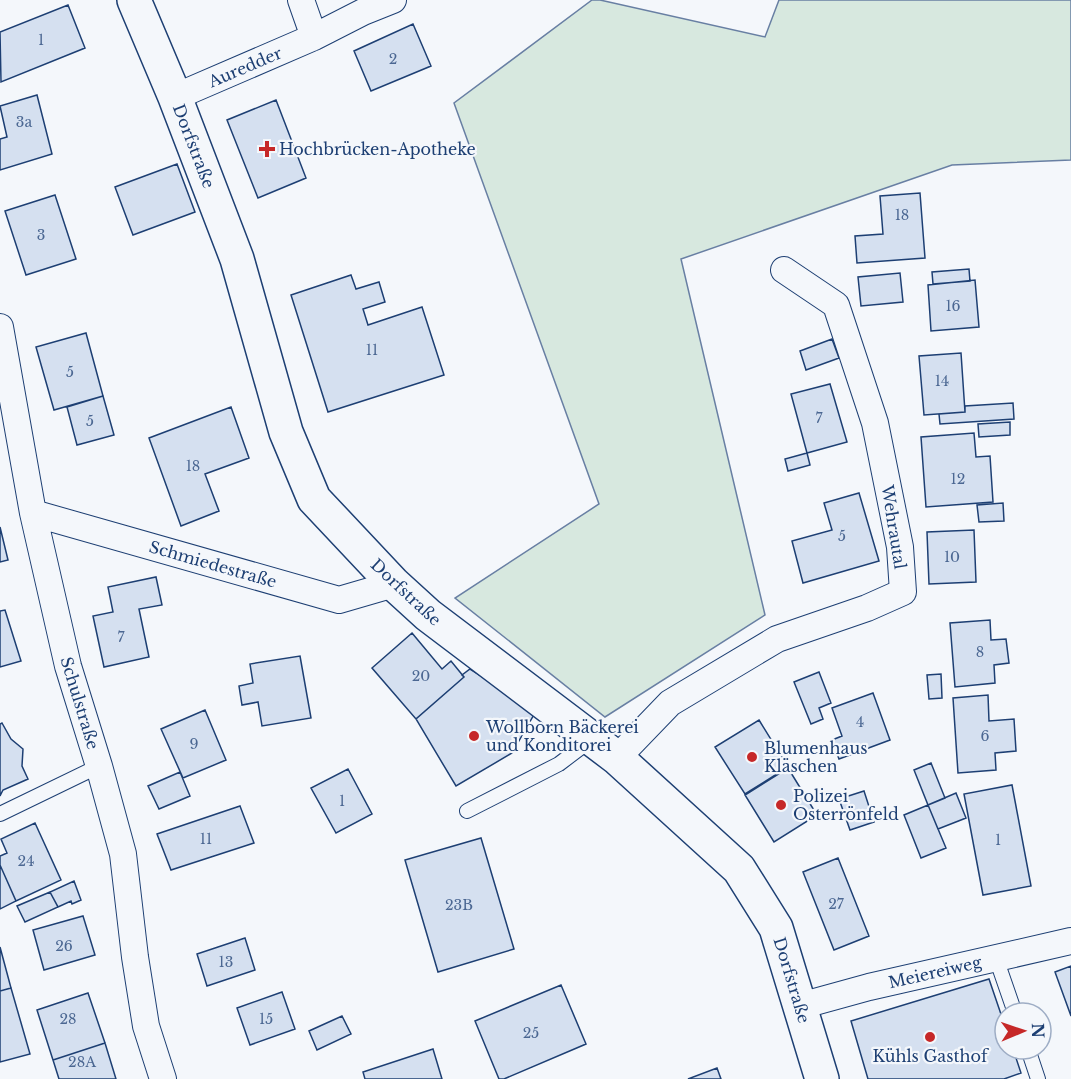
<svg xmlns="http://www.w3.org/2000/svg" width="1071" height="1079" font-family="'Libre Baskerville',serif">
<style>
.green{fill:#d7e8df;stroke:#687fa3;stroke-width:1.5}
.building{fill:#d5e0f0;stroke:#1d3f73;stroke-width:1.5}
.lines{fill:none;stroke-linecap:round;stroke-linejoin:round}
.service-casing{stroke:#1d3f73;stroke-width:16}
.minor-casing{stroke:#1d3f73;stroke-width:28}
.secondary-casing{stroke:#1d3f73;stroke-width:36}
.service{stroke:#f4f7fb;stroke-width:14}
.minor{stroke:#f4f7fb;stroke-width:26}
.secondary{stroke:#f4f7fb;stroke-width:33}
.poi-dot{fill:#c62828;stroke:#f4f7fb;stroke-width:2}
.labels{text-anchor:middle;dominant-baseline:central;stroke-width:4.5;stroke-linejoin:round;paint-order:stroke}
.number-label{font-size:14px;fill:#4b6792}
.street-label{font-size:16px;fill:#1d3f73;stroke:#f4f7fb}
.poi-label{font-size:16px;fill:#1d3f73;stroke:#f4f7fb;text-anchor:start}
</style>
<rect width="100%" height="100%" fill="#f4f7fb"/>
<path class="green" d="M 592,0 L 600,0 L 765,37 L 779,0 L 1071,0 L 1071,160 L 952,165 L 681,259 L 765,615 L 605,717 L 455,598 L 599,504 L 454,103 Z"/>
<path class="building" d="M 68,5 L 85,48 L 1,82 L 0,32 Z
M 413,24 L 431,66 L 371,91 L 354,51 Z
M 37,95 L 52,154 L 0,170 L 0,139 L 7,137 L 0,106 Z
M 276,100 L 306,178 L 258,198 L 227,120 Z
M 177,164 L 195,212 L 133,235 L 115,187 Z
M 920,193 L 925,258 L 857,263 L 855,236 L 883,234 L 880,196 Z
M 55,195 L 76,259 L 26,275 L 5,211 Z
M 969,269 L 970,281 L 933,284 L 932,272 Z
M 900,273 L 903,302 L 861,306 L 858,277 Z
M 351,275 L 356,289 L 379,282 L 385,302 L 363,309 L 368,325 L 422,307 L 444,375 L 328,412 L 291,295 Z
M 975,280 L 979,327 L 931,331 L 928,285 Z
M 86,333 L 103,396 L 54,410 L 36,347 Z
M 832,339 L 839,358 L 806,370 L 800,351 Z
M 961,353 L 965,412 L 924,415 L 919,356 Z
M 830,384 L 847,442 L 807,453 L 791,394 Z
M 103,396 L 114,435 L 77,445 L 67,407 Z
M 1013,403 L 1014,419 L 940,424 L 939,414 L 965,412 L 965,406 Z
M 231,407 L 249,458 L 205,474 L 219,511 L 181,526 L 149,438 Z
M 1010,422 L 1010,435 L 979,437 L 978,424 Z
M 974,433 L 976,457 L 990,456 L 993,502 L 926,507 L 921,437 Z
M 807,453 L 810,465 L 788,471 L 785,459 Z
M 859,493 L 879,561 L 803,583 L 792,541 L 832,530 L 824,503 Z
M 1003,503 L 1004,521 L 979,522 L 977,505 Z
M 0,527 L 8,560 L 0,562 Z
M 974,530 L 976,582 L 929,584 L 927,532 Z
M 156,577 L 162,605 L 139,609 L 149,657 L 104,667 L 93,616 L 113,612 L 108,587 Z
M 5,610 L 21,661 L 0,667 L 0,611 Z
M 990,620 L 991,640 L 1006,639 L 1009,663 L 994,665 L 995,683 L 955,687 L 950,623 Z
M 412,633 L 442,669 L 451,661 L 464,677 L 416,719 L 372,668 Z
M 300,656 L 311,718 L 262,726 L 258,702 L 242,705 L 239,686 L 253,683 L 250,664 Z
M 470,669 L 536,711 L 512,753 L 456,786 L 416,719 L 464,677 L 462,675 Z
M 819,672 L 831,703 L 819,708 L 823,719 L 811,724 L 794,682 Z
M 941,674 L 942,698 L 929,699 L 927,675 Z
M 873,693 L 890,740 L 839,759 L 832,740 L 842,736 L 832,708 Z
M 988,695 L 989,721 L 1014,719 L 1016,751 L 995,753 L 996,770 L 958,773 L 953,698 Z
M 205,710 L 226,760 L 183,778 L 161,729 Z
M 759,720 L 788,767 L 745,794 L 715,747 Z
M 2,723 L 11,739 L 23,749 L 22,766 L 28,779 L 3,790 L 0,796 L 0,724 Z
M 931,763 L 945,798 L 928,805 L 914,770 Z
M 788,768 L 817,815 L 774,842 L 745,795 Z
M 348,769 L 372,814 L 336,833 L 311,788 Z
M 180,772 L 190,796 L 159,809 L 148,786 Z
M 1012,785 L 1031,886 L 983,895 L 964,794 Z
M 864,791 L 874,822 L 850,830 L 839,799 Z
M 956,793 L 966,818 L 938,829 L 928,805 Z
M 928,805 L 946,848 L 921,858 L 904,815 Z
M 240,806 L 254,843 L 171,870 L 157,834 Z
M 35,823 L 61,880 L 16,901 L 0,865 L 0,856 L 7,853 L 1,839 Z
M 481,838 L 514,949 L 438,972 L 405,860 Z
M 838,858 L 869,936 L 834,950 L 803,872 Z
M 0,865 L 16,901 L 0,909 Z
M 74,881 L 81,900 L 72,904 L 71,901 L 58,907 L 50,892 Z
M 50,892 L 58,907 L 25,922 L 17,906 Z
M 83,916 L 95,955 L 44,970 L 33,930 Z
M 245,938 L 255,970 L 207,986 L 197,954 Z
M 0,947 L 11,988 L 0,991 Z
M 1071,966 L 1071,1016 L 1055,972 Z
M 989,979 L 1005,1026 L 1005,1049 L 1013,1049 L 1021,1073 L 1004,1079 L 868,1079 L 851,1021 Z
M 561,985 L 586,1044 L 504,1079 L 499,1079 L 475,1021 Z
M 11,988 L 30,1054 L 0,1062 L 0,991 Z
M 282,992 L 295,1029 L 250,1045 L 237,1008 Z
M 88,993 L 105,1043 L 53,1060 L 37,1010 Z
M 342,1016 L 351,1034 L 317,1050 L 309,1031 Z
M 105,1043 L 116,1079 L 59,1079 L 53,1060 Z
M 433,1049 L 442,1079 L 365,1079 L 363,1072 Z
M 717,1068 L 721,1079 L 688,1079 Z"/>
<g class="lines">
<g class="service-casing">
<path id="service" d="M 467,811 L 559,764 L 592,739
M 0,814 L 99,766
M 996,958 L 1015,1013
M 1028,1049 L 1038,1079"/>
</g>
<g class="minor-casing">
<path id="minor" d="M 314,37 L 363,12 L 393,0
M 175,97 L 314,37 L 301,0
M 0,327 L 33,513 L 68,666 L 99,766 L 123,854 L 135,957 L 146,1026 L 163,1079
M 33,513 L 339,600 L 394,584
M 617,758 L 670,703 L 777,639 L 867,608 L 903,592 L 900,547 L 875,423 L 836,305 L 784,270
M 800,1006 L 869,987 L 1071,941"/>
</g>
<g class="secondary-casing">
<path id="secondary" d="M 134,0 L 175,97 L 237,259 L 286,432 L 314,499 L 394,584 L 428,615 L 617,758 L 739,869 L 776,928 L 822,1079"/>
</g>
<use href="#service" class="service"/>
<use href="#minor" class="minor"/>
<use href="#secondary" class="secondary"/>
</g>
<g class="poi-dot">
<path d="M264 140h6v6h6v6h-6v6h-6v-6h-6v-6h6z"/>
<circle cx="474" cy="736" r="6"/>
<circle cx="752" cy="757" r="6"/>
<circle cx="781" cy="805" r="6"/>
<circle cx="930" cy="1037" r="6"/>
</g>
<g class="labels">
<g class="number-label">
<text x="41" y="40">1</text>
<text x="393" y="59">2</text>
<text x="24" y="122">3a</text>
<text x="902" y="215">18</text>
<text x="41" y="235">3</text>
<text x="953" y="306">16</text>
<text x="372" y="350">11</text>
<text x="70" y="372">5</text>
<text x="942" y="381">14</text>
<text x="819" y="418">7</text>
<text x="90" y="421">5</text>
<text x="193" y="466">18</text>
<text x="958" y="479">12</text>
<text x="842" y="536">5</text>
<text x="952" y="557">10</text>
<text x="121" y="637">7</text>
<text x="980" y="652">8</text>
<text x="421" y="676">20</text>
<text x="860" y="722">4</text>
<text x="985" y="736">6</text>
<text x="194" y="744">9</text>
<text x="342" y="801">1</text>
<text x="206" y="839">11</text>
<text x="998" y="840">1</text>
<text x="26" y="861">24</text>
<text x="836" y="904">27</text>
<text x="459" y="905">23B</text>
<text x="64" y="946">26</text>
<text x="226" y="962">13</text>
<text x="68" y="1019">28</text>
<text x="266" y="1019">15</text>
<text x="531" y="1033">25</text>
<text x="82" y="1062">28A</text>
</g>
<g class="street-label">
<text transform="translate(245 67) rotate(-23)">Auredder</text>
<text transform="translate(194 146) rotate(69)">Dorfstraße</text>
<text transform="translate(894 527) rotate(81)">Wehrautal</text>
<text transform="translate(213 564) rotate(16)">Schmiedestraße</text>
<text transform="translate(406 592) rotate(43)">Dorfstraße</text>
<text transform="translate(80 703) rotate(73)">Schulstraße</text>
<text transform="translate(935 972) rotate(-13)">Meiereiweg</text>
<text transform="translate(792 980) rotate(73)">Dorfstraße</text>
</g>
<g class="poi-label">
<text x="279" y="149">Hochbrücken-Apotheke</text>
<text x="486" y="727">Wollborn Bäckerei<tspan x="486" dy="18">und Konditorei</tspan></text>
<text x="764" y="748">Blumenhaus<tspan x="764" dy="18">Kläschen</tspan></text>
<text x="793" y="796">Polizei<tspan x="793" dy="18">Osterrönfeld</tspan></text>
<text x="930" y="1056" text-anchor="middle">Kühls Gasthof</text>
</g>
</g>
<g transform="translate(1023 1031) rotate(88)"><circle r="28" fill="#f4f7fb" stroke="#9eadc5" stroke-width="1.5"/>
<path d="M0-4.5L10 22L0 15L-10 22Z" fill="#c62828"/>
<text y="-9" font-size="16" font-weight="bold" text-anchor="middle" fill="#1d3f73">N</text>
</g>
</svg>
